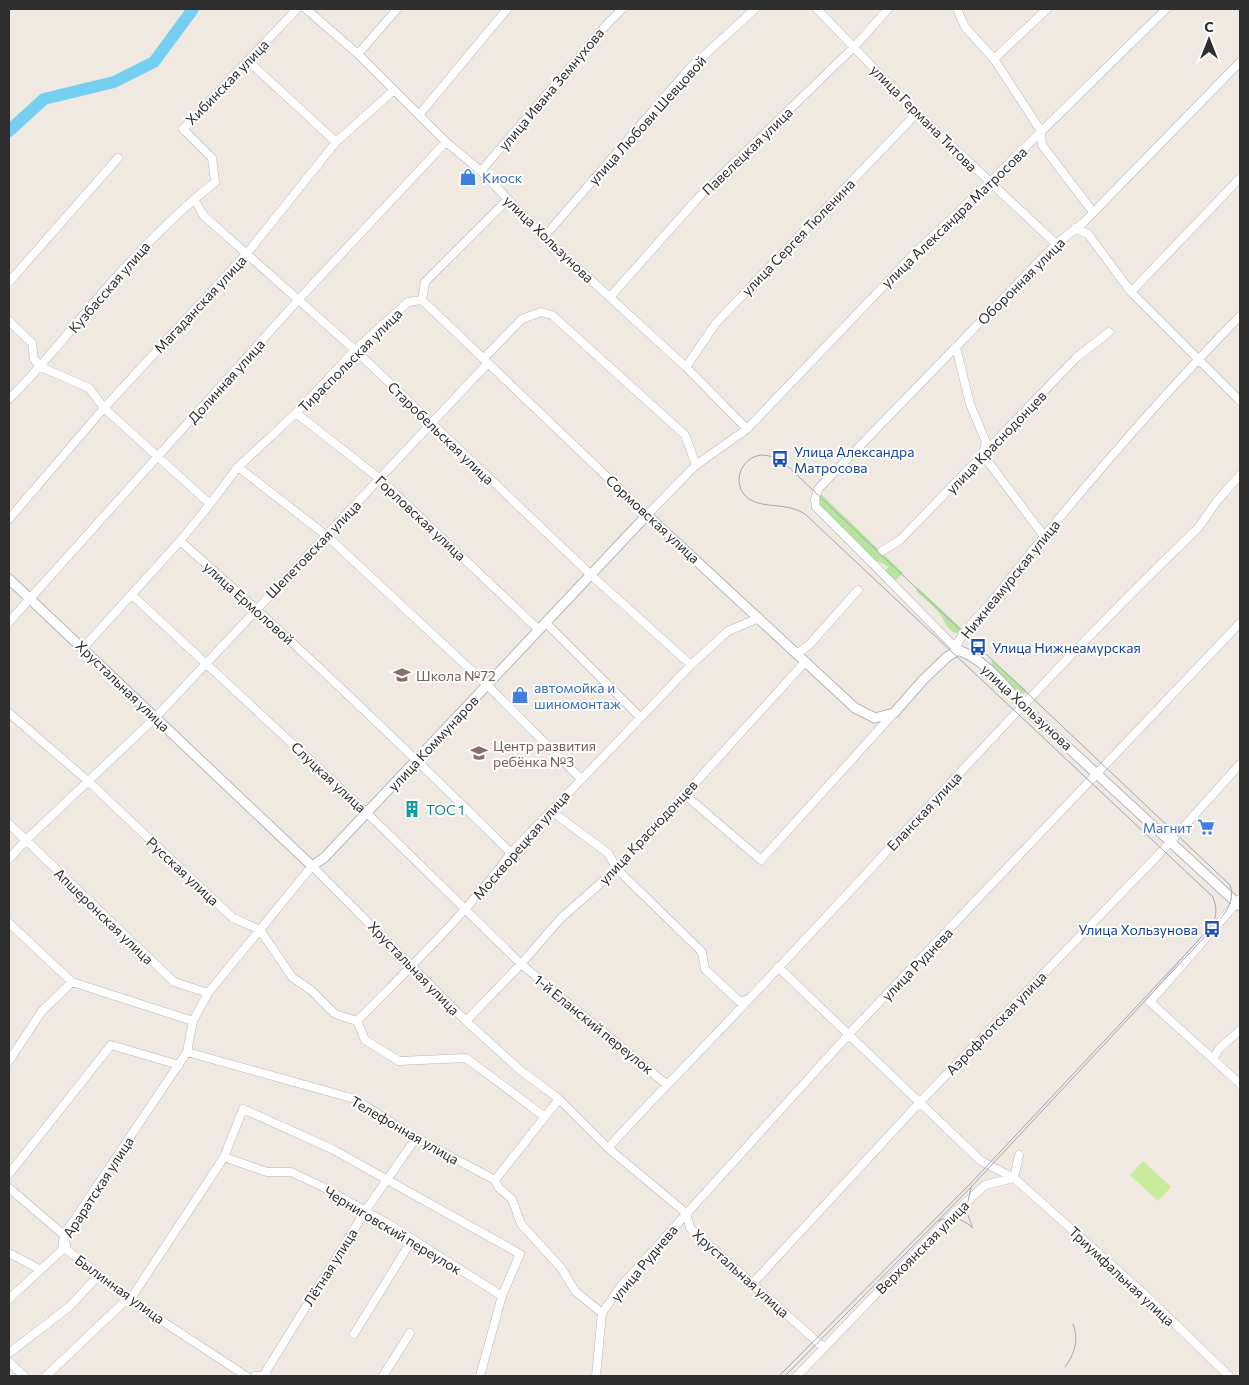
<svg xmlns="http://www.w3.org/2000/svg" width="1249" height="1385" font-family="Commissioner,sans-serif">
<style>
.green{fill:#b6e59e}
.pitch{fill:#c9ec9a}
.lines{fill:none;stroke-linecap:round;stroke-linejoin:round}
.river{stroke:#75cff0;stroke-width:12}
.minor-casing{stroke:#b4b7c1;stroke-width:9}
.tertiary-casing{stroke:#b4b7c1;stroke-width:11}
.minor{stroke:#fff;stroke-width:8}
.tertiary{stroke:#fff;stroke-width:9}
.tram{stroke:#a3a6b8;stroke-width:1}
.labels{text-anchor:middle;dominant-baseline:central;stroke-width:4;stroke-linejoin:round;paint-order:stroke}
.street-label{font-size:14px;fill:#2e2e2e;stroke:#fff}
.shop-label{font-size:14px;fill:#366cbe;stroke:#fff;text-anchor:start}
.transit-label{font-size:14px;fill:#164399;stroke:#fff;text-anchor:start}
.education-label{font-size:14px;fill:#785e54;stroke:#fff;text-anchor:start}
.culture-label{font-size:14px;fill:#0d838f;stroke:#fff;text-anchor:start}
</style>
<rect width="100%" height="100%" fill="#efe9e1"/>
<path class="green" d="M 820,493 L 903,573 L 895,581 L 885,570 L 889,567 L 875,560 L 818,506 Z
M 918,588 L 963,630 L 961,633 C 950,635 946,624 942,617 C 936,607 923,598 916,591 Z
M 992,660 L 1026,690 L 1025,693 L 1020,694 L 991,666 Z"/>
<path class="pitch" d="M 1143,1161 L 1171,1187 L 1158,1201 L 1130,1175 Z"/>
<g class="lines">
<path class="river" d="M 9,131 L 44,99 L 114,82 L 154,62 L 193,9"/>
<g class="minor-casing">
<path id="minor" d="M 306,9 L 358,54 L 446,142 L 481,171 L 544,237 L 686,367 L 747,429
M 817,9 L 917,113 L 1056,244
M 957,9 L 965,27 L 994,59 L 1041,131 L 1042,145 L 1093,212
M 358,54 L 397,9
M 994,59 L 1047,9
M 248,61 L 336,142
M 419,115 L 507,9
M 481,171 L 608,23 L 622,9
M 194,199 L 204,216 L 355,350 L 591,575 L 691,665
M 1075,228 L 1088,234 L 1131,292 L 1240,401
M 544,237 L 688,70 L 755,9
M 9,282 L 118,158
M 1131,292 L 1240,178
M 610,297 L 698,198 L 854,47 L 888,9
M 422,300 L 647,515 L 696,465 L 747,429 L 915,253 L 990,182 L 1166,9
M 9,321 L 32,343 L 34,359 L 41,367 L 89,388 L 104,408 L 210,504 L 180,541 C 294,641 403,746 511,853
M 956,347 L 970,404 L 986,442 L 983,455 L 1044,536
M 483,359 L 522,319 L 541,312 L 552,315 L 685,435 L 696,465
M 686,367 L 716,323 L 917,113
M 9,399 C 41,368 67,334 95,301 C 132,258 171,217 215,182 L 212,158 L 183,129 L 297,9
M 296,413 L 380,479 L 539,630
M 238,467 L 327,536 L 487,685 L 581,779
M 210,504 L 238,467 L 296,413 L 355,350 L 408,302 L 422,300 L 425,282 L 508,199
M 9,519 L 104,408 L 248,252 L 336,142 L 393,91
M 882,551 L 900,540 L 1076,358 L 1109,332
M 132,595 L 367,813 L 521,964 L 666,1084
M 9,622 L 299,299 L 446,142
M 546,623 L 640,717
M 83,648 L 180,541
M 958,650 C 910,602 864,554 816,507 L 815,500 L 818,489 L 1056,244 L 1083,223 L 1240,62
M 958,650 L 957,645 C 960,634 988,607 997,595 C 1073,499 1154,404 1240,316
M 797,654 L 810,644 L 858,590
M 9,713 L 88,781 L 233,918 L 260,930 L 292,977 L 312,991 L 335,1014 L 357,1021
M 684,794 L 761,860 L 894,713
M 551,811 L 608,853 L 617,869 L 702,952 L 705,969 L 740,1002 L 748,999
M 9,824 L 174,982 L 208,993
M 9,859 L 26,840 L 155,718 L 488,363
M 1240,899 L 1150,1002 L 1213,1059 L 1219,1049 L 1240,1030
M 9,923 L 72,982 L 193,1021
M 778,967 L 981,1161 L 1014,1178 L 1140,1290 L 1229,1376
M 357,1021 C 410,967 466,914 511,853 L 691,665 L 728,631 L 759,618
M 357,1021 L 365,1040 L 399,1061 L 466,1058 L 545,1117
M 466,1021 L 521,964 L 561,918 L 617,869 L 805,662
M 187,1052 L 355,1099 L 416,1138 L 495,1180 L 499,1188 L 512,1199 L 521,1224 L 562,1269 L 575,1291 L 602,1313
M 1213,1059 L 1240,1084
M 9,1061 L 42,1011 L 72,982
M 608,1148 C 654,1097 703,1049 750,998 C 899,841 1042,678 1198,528 L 1217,501 L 1240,475
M 224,1157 L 267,1172 L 291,1172 L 321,1186 L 387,1223 L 502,1296
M 9,1174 L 111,1045 L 179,1065
M 495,1180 L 559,1099
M 9,1188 L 64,1235 L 67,1250 L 99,1275 L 130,1300 L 246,1376
M 9,1253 L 39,1269
M 753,1283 L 920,1102 L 1163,850 L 1240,764
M 9,1299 L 62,1250 L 64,1235 L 187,1052 L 193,1021 L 208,993 L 312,866 L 466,1021 L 520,1070 L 559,1099 L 608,1148 L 686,1213 L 690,1228 L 824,1348
M 354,1334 L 412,1240
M 9,1353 L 69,1307 L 99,1275
M 9,1362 L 24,1376
M 46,1376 L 122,1304 L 130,1300 L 224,1157 L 243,1109 L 332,1149 L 520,1254 L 502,1296 L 480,1376
M 255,1376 L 267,1376
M 263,1376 L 366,1210 L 416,1138
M 383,1376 L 410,1333
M 596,1376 L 602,1313 L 621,1286 L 849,1034 L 1240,623
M 797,1376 L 950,1217 L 985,1185 L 1014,1178 L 1019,1155"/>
</g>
<g class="tertiary-casing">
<path id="tertiary" d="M 9,579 L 312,866 L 324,858 L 647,515 L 855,708 L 875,718 L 894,713 L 923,680 L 947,657 L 958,650 C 984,659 1004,685 1022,705 L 1240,906"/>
</g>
<use href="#minor" class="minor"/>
<use href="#tertiary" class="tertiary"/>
<path class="tram" d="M 971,1188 L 966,1210 L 972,1226
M 938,1221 C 953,1215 961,1218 973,1228
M 1065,1367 C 1075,1354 1079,1339 1073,1324
M 779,1376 L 970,1184 L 1212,926 C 1217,915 1217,909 1213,897 L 805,514 C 787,502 764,509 749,499 C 731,486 739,458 761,455 C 767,455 774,457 780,459 L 1230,885 C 1236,904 1223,915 1212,929 L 972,1186 L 785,1376"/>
</g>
<defs>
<g id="shop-bare" transform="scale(1.35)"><path d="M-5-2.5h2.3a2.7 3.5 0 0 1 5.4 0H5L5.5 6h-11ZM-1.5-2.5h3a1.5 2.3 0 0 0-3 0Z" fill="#3f7fe0" stroke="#fff" stroke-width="2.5" paint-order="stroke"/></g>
<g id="bus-bare" transform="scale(1.35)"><path d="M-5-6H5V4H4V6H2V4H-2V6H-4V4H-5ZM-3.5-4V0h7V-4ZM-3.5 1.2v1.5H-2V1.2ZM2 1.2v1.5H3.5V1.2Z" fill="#1a4fb4" stroke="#fff" stroke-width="2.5" paint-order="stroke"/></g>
<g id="school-bare" transform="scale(1.35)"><path d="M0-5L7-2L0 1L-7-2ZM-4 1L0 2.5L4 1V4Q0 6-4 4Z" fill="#8d6e63" stroke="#fff" stroke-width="2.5" paint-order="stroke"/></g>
<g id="building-bare" transform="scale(1.35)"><path d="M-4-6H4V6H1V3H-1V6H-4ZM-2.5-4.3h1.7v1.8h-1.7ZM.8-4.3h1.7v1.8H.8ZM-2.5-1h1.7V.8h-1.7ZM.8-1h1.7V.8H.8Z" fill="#0f9aa8" stroke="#fff" stroke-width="2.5" paint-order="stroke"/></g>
<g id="supermarket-bare" transform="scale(1.35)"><path d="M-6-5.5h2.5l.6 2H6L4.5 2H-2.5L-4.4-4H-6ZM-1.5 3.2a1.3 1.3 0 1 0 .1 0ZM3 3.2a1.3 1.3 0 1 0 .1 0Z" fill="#3f7fe0" stroke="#fff" stroke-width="2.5" paint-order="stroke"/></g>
</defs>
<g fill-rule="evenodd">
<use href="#shop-bare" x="468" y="177"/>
<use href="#bus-bare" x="780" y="459"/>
<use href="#bus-bare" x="978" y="647"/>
<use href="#school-bare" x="402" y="675"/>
<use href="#shop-bare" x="520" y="695"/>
<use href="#school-bare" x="479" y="753"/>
<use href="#building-bare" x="412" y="809"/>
<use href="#supermarket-bare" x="1206" y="827"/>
<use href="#bus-bare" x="1212" y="929"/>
</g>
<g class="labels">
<g class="street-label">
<text transform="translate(227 82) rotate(-46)">Хибинская улица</text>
<text transform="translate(551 89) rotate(-50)">улица Ивана Земнухова</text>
<text transform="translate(924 118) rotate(45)">улица Германа Титова</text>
<text transform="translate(647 120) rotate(-48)">улица Любови Шевцовой</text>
<text transform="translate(747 151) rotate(-44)">Павелецкая улица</text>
<text transform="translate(954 217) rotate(-44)">улица Александра Матросова</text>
<text transform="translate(798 237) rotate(-46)">улица Сергея Тюленина</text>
<text transform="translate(549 239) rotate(44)">улица Хользунова</text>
<text transform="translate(1021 281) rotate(-45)">Оборонная улица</text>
<text transform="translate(109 287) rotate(-49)">Кузбасская улица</text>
<text transform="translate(200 304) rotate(-47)">Магаданская улица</text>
<text transform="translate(350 360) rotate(-45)">Тираспольская улица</text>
<text transform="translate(226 381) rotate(-48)">Долинная улица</text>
<text transform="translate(441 433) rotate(44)">Старобельская улица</text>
<text transform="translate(996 442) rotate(-46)">улица Краснодонцев</text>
<text transform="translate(421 518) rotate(43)">Горловская улица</text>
<text transform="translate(653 519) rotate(43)">Сормовская улица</text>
<text transform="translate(313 549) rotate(-46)">Шепетовская улица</text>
<text transform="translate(1010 579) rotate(-51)">Нижнеамурская улица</text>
<text transform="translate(249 603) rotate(42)">улица Ермоловой</text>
<text transform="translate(123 686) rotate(44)">Хрустальная улица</text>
<text transform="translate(1027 707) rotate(43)">улица Хользунова</text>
<text transform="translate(433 743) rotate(-47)">улица Коммунаров</text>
<text transform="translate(329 777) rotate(43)">Слуцкая улица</text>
<text transform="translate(924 811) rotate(-47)">Еланская улица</text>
<text transform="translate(648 832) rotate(-47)">улица Краснодонцев</text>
<text transform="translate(521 845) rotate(-49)">Москворецкая улица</text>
<text transform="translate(183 871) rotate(43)">Русская улица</text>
<text transform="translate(104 916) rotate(44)">Апшеронская улица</text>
<text transform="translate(917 964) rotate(-46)">улица Руднева</text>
<text transform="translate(414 968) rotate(46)">Хрустальная улица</text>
<text transform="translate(996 1023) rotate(-46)">Аэрофлотская улица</text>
<text transform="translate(594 1024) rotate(39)">1-й Еланский переулок</text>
<text transform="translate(405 1130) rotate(30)">Телефонная улица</text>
<text transform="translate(98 1187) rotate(-57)">Араратская улица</text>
<text transform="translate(393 1230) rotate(31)">Черниговский переулок</text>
<text transform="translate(922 1247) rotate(-45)">Верхоянская улица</text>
<text transform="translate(644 1263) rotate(-50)">улица Руднева</text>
<text transform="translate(330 1267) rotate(-58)">Лётная улица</text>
<text transform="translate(741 1273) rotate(42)">Хрустальная улица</text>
<text transform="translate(1122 1276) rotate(43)">Триумфальная улица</text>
<text transform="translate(120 1289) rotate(36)">Былинная улица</text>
</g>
<g class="shop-label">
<text x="482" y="177">Киоск</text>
<text x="534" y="687">автомойка и<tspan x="534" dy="16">шиномонтаж</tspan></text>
<text x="1192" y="827" text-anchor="end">Магнит</text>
</g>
<g class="transit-label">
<text x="794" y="451">Улица Александра<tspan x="794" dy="16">Матросова</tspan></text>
<text x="992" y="647">Улица Нижнеамурская</text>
<text x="1198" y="929" text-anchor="end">Улица Хользунова</text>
</g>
<g class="education-label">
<text x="416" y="675">Школа №72</text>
<text x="493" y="745">Центр развития<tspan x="493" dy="16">ребёнка №3</tspan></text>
</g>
<g class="culture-label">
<text x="426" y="809">ТОС 1</text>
</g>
</g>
<rect width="1249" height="1385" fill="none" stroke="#2e2e2e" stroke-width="20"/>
<g transform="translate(1209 40)" stroke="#ffffff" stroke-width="4" paint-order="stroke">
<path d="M0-4L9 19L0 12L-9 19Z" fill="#2e2e2e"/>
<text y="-8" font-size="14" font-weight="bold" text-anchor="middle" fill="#2e2e2e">С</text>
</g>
</svg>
